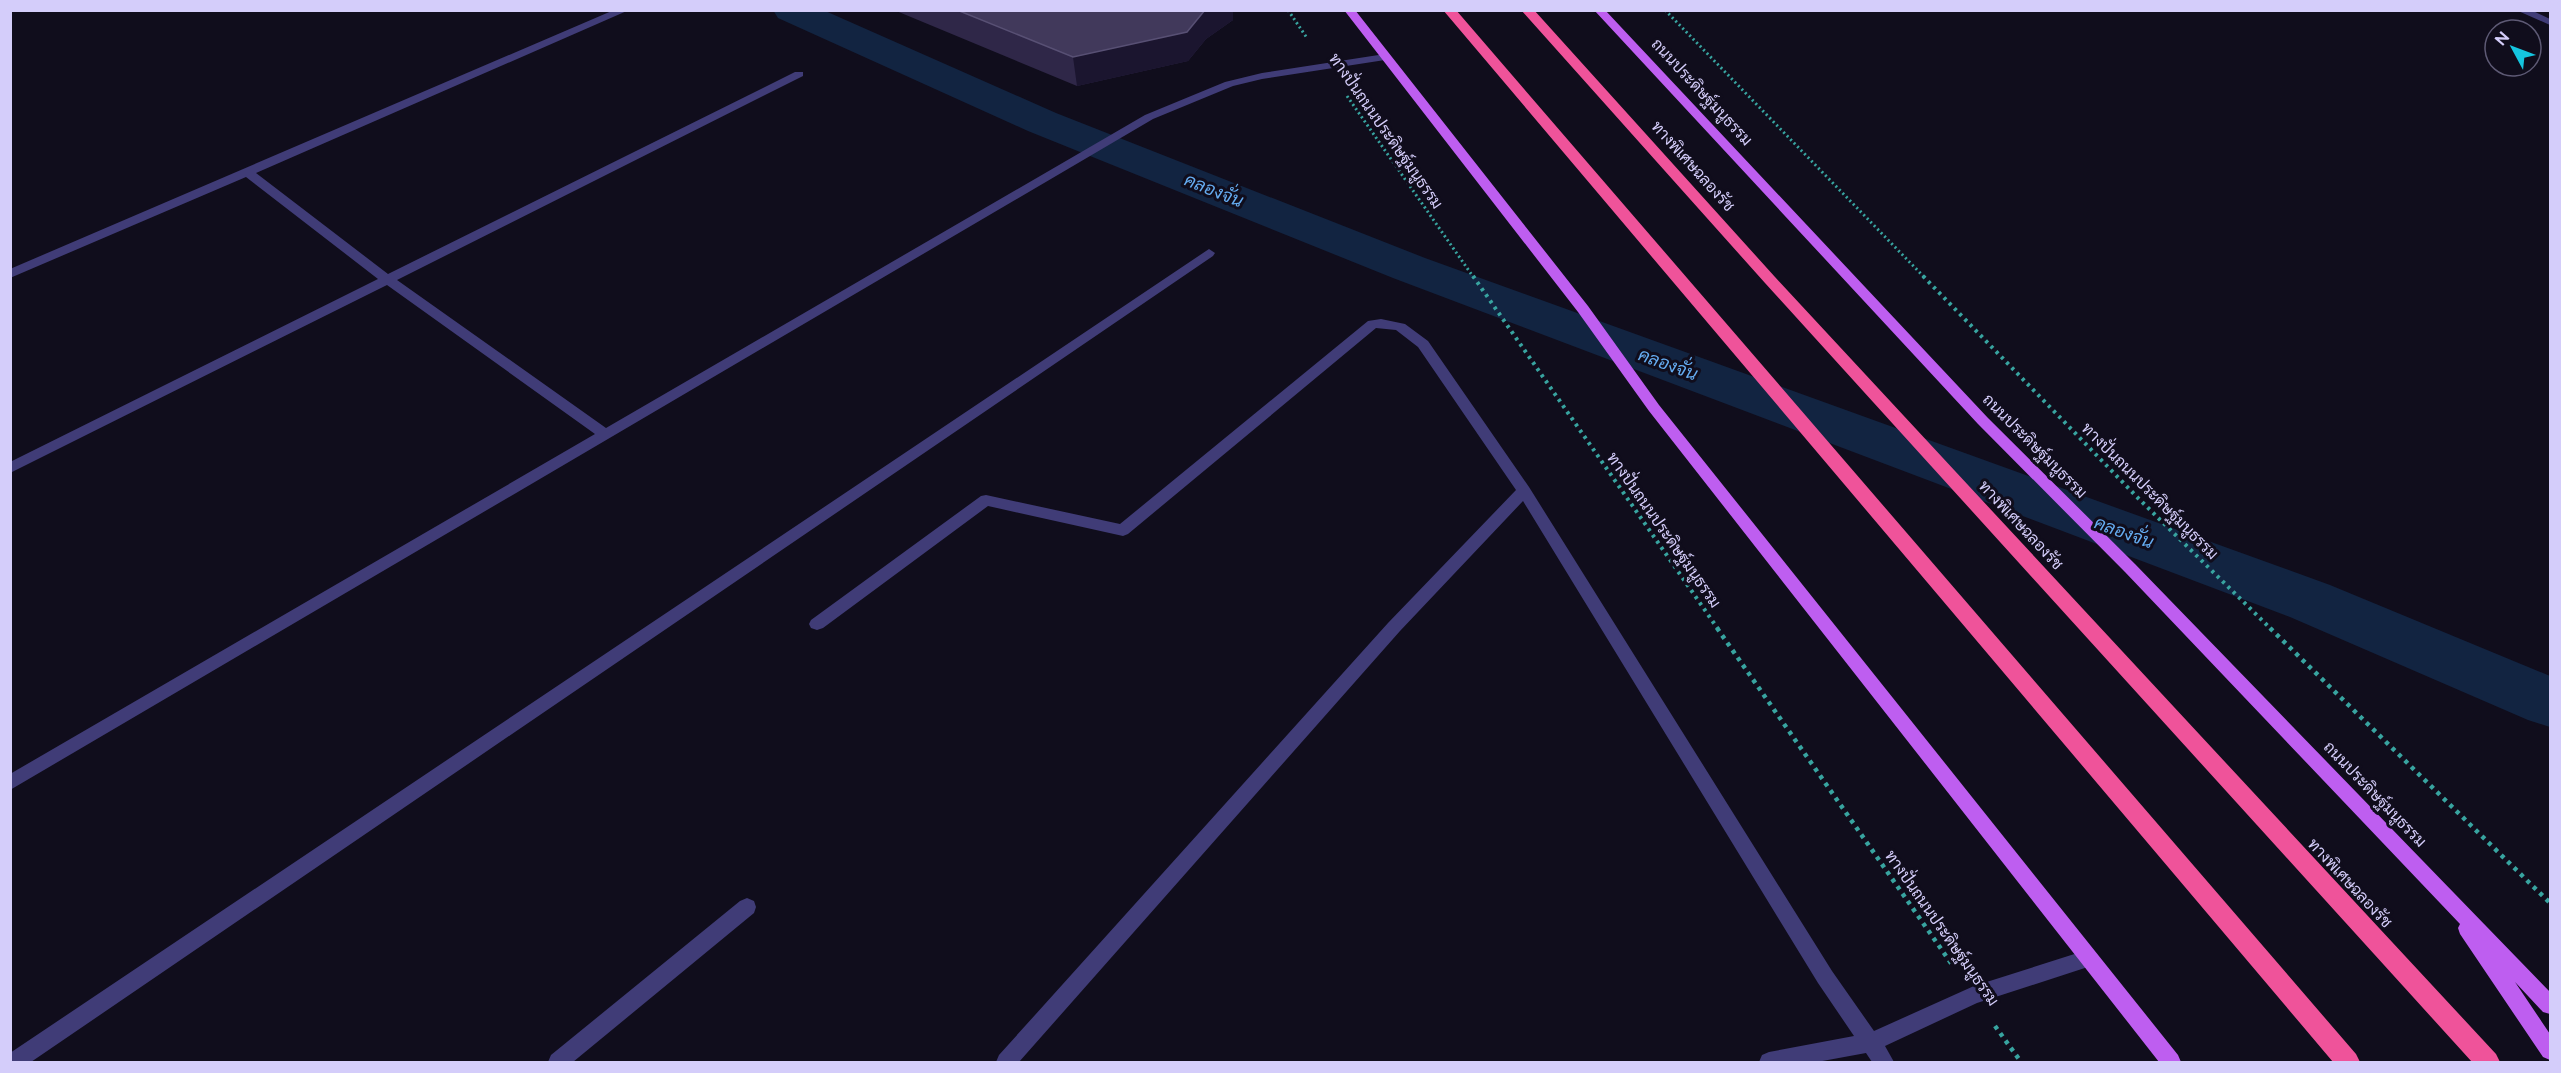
<svg xmlns="http://www.w3.org/2000/svg" width="2561" height="1073" font-family="Raleway,Sarabun,sans-serif">
<style>
.lines{fill:none;stroke-linecap:round;stroke-linejoin:round}
.canal{fill:#122441;fill-rule:evenodd}
.path-far2{stroke:#38a4a0;stroke-width:3;stroke-dasharray:2 3;stroke-linecap:butt}
.path-far1{stroke:#38a4a0;stroke-width:4;stroke-dasharray:3 4.5;stroke-linecap:butt}
.path{stroke:#38a4a0;stroke-width:4.5;stroke-dasharray:4 5;stroke-linecap:butt}
.minor{fill:#403c77;fill-rule:evenodd}
.major{fill:#be5ef0;fill-rule:evenodd}
.highway{fill:#ef539a;fill-rule:evenodd}
.wall{fill:#2f2748}
.shaded-wall{fill:#1b152f}
.building{fill:#41395b;stroke:#585074;stroke-width:1.5}
.labels{text-anchor:middle;dominant-baseline:central;stroke-width:6;stroke-linejoin:round;paint-order:stroke}
.street-label{font-size:16px;fill:#d4cdfa;stroke:#100d1c}
.water-label{font-size:18px;font-style:italic;fill:#65acf1;stroke:#100d1c}
</style>
<rect width="100%" height="100%" fill="#100d1c"/>
<g class="lines">
<path class="canal" d="M 773,10 L 823,10 L 1056,113 L 1425,258 L 2330,585 L 2550,676 L 2550,727 L 2528,720 L 2290,617 L 1393,278 L 1028,131 L 778,18 Z"/>
<path class="path-far2" d="M 1288,10 L 1307,38
M 1665,10 L 1925,278
M 1347,96 L 1474,278"/>
<path class="path-far1" d="M 1473,276 L 1718,629
M 1923,276 L 2138,498 L 2271,629"/>
<path class="path" d="M 1717,628 L 1953,966
M 2270,628 L 2550,903
M 1995,1026 L 2021,1062"/>
<path class="minor" d="M 614,10 L 629,10 L 256,173 L 388,274 L 795,72 L 803,72 L 803,76 L 397,280 L 606,428 L 1145,115 L 1225,82 L 1262,73 L 1385,54 L 1390,57 L 1385,60 L 1262,79 L 1233,86 L 1153,119 L 10,790 L 10,774 L 595,434 L 387,285 L 10,473 L 10,462 L 378,279 L 246,177 L 10,278 L 10,269 Z
M 2516,10 L 2531,10 L 2550,19 L 2550,25 Z
M 1209,249 L 1215,253 L 1213,256 L 31,1062 L 10,1062 L 10,1053 Z
M 1381,319 L 1405,324 L 1428,341 L 1529,487 L 1832,971 L 1874,1031 L 1974,986 L 2087,950 L 2094,953 L 2097,959 L 2094,965 L 1977,1003 L 1885,1046 L 1894,1062 L 1872,1062 L 1866,1053 L 1817,1062 L 1759,1062 L 1762,1055 L 1769,1052 L 1854,1036 L 1818,983 L 1523,501 L 1400,631 L 1019,1062 L 996,1062 L 999,1055 L 1388,623 L 1516,490 L 1418,347 L 1396,330 L 1376,328 L 1128,534 L 1123,536 L 988,506 L 823,628 L 817,630 L 811,628 L 809,624 L 811,620 L 981,496 L 986,495 L 1120,524 L 1368,321 Z
M 747,898 L 754,901 L 756,907 L 754,913 L 573,1062 L 548,1062 L 551,1055 L 740,901 Z"/>
<path class="major" d="M 1344,10 L 1355,10 L 1588,306 L 1659,405 L 2178,1055 L 2181,1062 L 2159,1062 L 1649,411 L 1578,312 Z
M 1594,10 L 1605,10 L 1988,418 L 2135,564 L 2550,992 L 2550,1014 L 2543,1012 L 2515,982 L 2550,1034 L 2550,1060 L 2543,1057 L 2460,934 L 2458,928 L 2460,924 L 2125,572 L 1978,424 Z"/>
<path class="highway" d="M 1443,10 L 1456,10 L 2356,1054 L 2360,1062 L 2333,1062 Z
M 1521,10 L 1534,10 L 1775,277 L 2496,1054 L 2500,1062 L 2472,1062 L 1765,283 Z"/>
</g>
<path class="wall" d="M 894,10 L 1233,10 L 1233,20 L 1206,39 L 1188,61 L 1077,86 Z"/>
<path class="shaded-wall" d="M 1205,10 L 1233,10 L 1233,20 L 1206,39 L 1188,61 L 1077,86 L 1073,57 Z"/>
<path class="building" d="M 957,10 L 1205,10 L 1187,32 L 1073,57 Z"/>
<g class="labels">
<g class="street-label">
<text transform="translate(1702 92) rotate(47)">ถนนประดิษฐ์มนูธรรม</text>
<text transform="translate(1386 131) rotate(55)">ทางปั่นถนนประดิษฐ์มนูธรรม</text>
<text transform="translate(1693 166) rotate(48)">ทางพิเศษฉลองรัช</text>
<text transform="translate(2035 446) rotate(45)">ถนนประดิษฐ์มนูธรรม</text>
<text transform="translate(2150 491) rotate(45)">ทางปั่นถนนประดิษฐ์มนูธรรม</text>
<text transform="translate(2021 525) rotate(47)">ทางพิเศษฉลองรัช</text>
<text transform="translate(1664 530) rotate(55)">ทางปั่นถนนประดิษฐ์มนูธรรม</text>
<text transform="translate(2375 794) rotate(46)">ถนนประดิษฐ์มนูธรรม</text>
<text transform="translate(2350 883) rotate(47)">ทางพิเศษฉลองรัช</text>
<text transform="translate(1942 928) rotate(55)">ทางปั่นถนนประดิษฐ์มนูธรรม</text>
</g>
<g class="water-label">
<text transform="translate(1214 190) rotate(22)">คลองจั่น</text>
<text transform="translate(1668 364) rotate(20)">คลองจั่น</text>
<text transform="translate(2124 532) rotate(20)">คลองจั่น</text>
</g>
</g>
<rect width="2561" height="1073" fill="none" stroke="#d4cdfa" stroke-width="24"/>
<g transform="translate(2513 48) rotate(311)"><circle r="28" fill="#100d1c" stroke="#5e5a75" stroke-width="1.5"/>
<path d="M0-4.5L10 22L0 15L-10 22Z" fill="#15c5df"/>
<text y="-9" font-size="16" font-weight="bold" text-anchor="middle" fill="#d4cdfa">N</text>
</g>
</svg>
